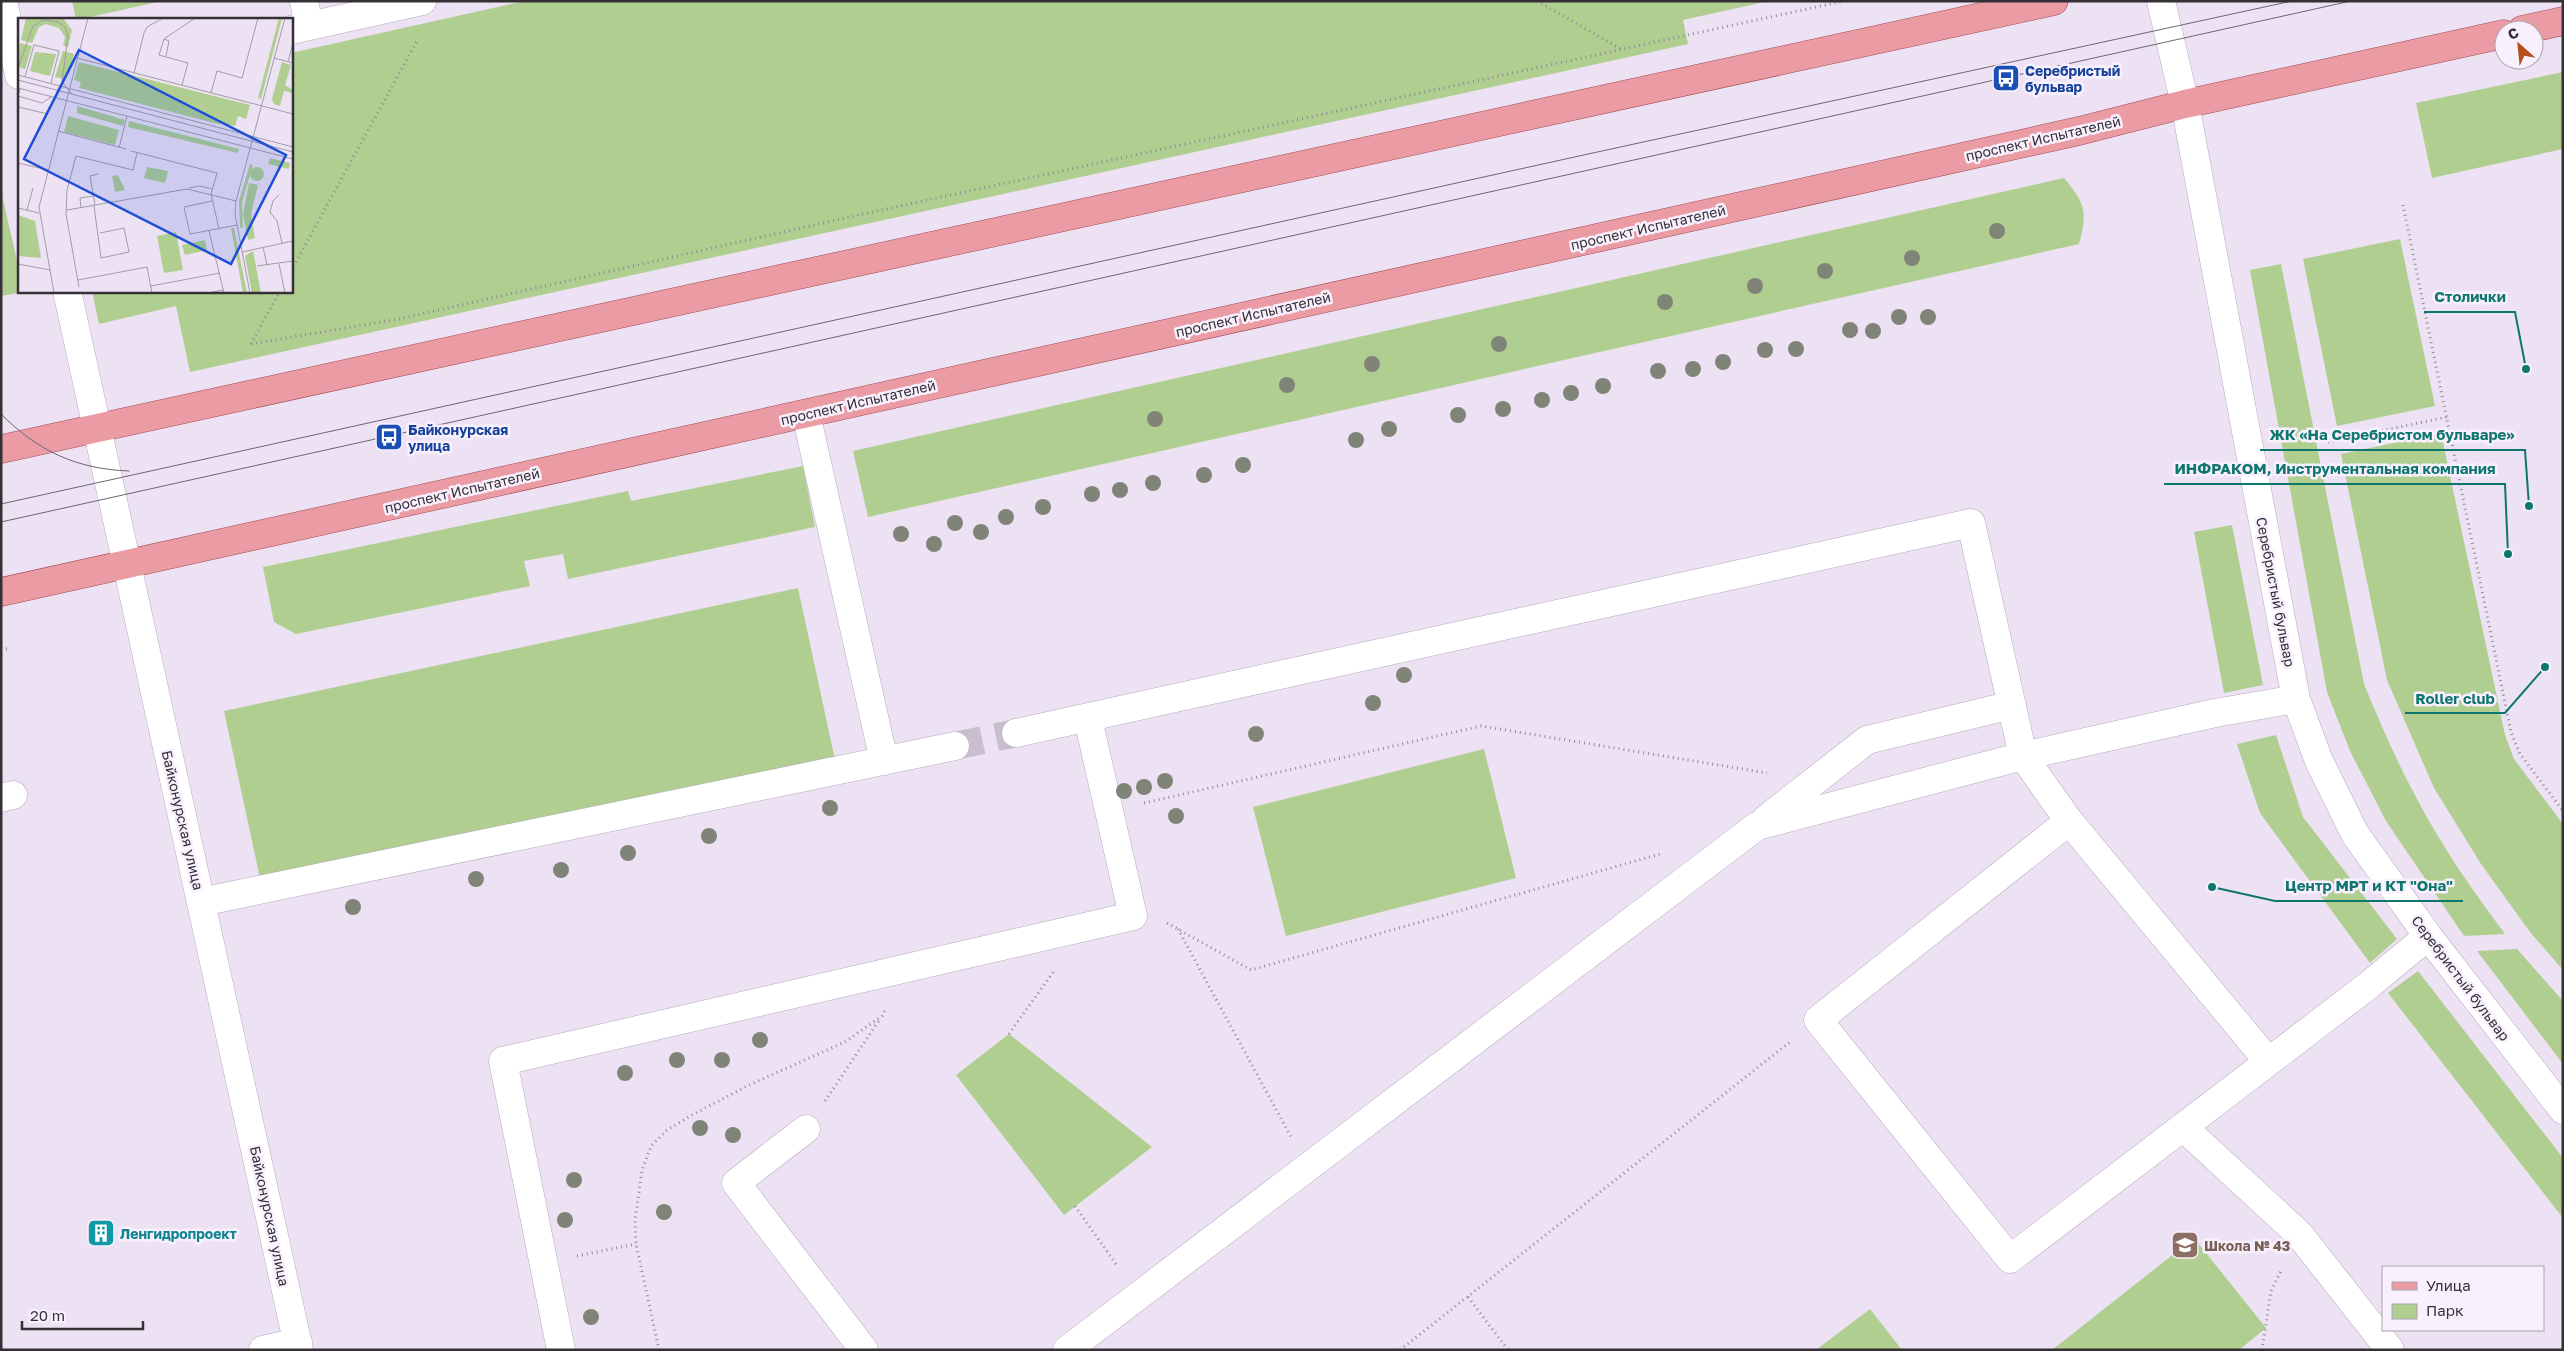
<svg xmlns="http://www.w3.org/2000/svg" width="2564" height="1351" font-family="'Golos Text',sans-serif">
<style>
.green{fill:#b0ce90}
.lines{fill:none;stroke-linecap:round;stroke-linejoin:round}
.minor-tunnel{stroke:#c8becd;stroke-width:28;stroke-dasharray:28 14;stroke-linecap:butt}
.minor-casing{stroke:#b5abbb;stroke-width:29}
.major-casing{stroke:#a24b55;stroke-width:29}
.path{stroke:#918995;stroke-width:3;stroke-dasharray:1 4;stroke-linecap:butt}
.minor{stroke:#fff;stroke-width:28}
.major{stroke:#eb9ba3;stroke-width:28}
.tram{stroke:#6d6771;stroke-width:1}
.tree{fill:#808478}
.labels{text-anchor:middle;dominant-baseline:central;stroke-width:5;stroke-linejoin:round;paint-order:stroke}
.transit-label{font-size:14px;font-weight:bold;fill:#164399;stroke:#f9f0fe;text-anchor:start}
.street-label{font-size:14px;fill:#343036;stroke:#f9f0fe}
.culture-label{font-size:14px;font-weight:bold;fill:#0d838f;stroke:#f9f0fe;text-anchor:start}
.education-label{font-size:14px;font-weight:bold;fill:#785e54;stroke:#f9f0fe;text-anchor:start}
.inset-road{fill:none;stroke:#a39ba7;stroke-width:1}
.view{fill:#1d4ed8;fill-opacity:0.15;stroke:#1d4ed8;stroke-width:2.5}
.inset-edge{fill:none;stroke:#343036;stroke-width:2.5}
.leader{fill:none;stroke:#0f766e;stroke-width:2}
.callout-dot{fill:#0f766e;stroke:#f9f0fe;stroke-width:2}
.callout-label{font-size:15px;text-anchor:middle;font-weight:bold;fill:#0f766e;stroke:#f9f0fe;stroke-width:5;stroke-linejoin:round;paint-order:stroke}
</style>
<rect width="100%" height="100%" fill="#ede2f3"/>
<path class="green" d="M 72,1 L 162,1 L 81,19 L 76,19 Z
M 525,1 L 1769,1 L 1683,20 L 1688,44 L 190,372 L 176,306 L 99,324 L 92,291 L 291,291 L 291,53 Z
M 2563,72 L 2563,149 L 2432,178 L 2416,103 Z
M 2064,178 C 2085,203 2088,212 2079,244 L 868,517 L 853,451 Z
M 1,191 L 19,269 L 19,291 L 24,292 L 1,296 Z
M 2400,239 L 2435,406 L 2337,426 L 2303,259 Z
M 2281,264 L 2364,684 C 2380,723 2397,762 2417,799 C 2442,847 2473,891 2505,934 L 2464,936 L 2386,821 L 2350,751 L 2327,692 L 2250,270 Z
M 2441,433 L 2505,735 L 2514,759 L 2563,824 L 2563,970 L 2530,932 L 2481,864 L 2434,788 L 2387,680 L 2341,454 Z
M 803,466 L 815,527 L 568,579 L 563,554 L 524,561 L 530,586 L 296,634 L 274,622 L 263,567 L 628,491 L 631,501 Z
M 2232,525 L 2263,685 L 2224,693 L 2194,532 Z
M 798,588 L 835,760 L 261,883 L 224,711 Z
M 2276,735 L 2303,817 L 2397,939 L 2370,963 L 2260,813 L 2237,744 Z
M 1484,749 L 1516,878 L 1286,936 L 1253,807 Z
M 2517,949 L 2563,1001 L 2563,1064 L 2477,951 Z
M 2418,971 L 2563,1158 L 2563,1218 L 2388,993 Z
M 1009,1034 L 1152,1147 L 1064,1215 L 956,1075 Z
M 2194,1238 L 2266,1328 L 2239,1350 L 2052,1350 Z
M 1870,1309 L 1902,1350 L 1816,1350 Z"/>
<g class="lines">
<path class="minor-tunnel" d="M 955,746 L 1016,733"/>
<g class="minor-casing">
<path id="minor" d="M 3,1 L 19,75
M 304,1 L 309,26
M 2161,1 L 2185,104 L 2296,699 L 2319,761 L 2355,834 L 2428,936 L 2563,1110
M 291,30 L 422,1
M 67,291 L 299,1350
M 806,414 L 884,761
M 1016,733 L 1971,523 L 2023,756 L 2069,821 L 2268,1061
M 1,798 L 13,795
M 1766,819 L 1867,740 L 2012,705
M 2069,821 L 1818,1020 L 2010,1259 L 2369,985 L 2428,936
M 201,902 L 955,746
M 2184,1128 L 2299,1234 L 2390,1350
M 806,1129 L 736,1183 L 864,1350
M 263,1350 L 298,1342
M 561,1350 L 503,1061 L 1133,916 L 1088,719
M 1067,1350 L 1757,826 L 2023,756 L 2215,713 L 2296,699"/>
</g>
<g class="major-casing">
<path id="major" d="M 2522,30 L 2563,21
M 1,449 L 2054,1
M 1,592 L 2079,131 L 2185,104 L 2504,34"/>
</g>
<path class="path" d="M 1537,1 L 1621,49
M 2403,205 L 2511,732 L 2520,754 L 2563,811
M 291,271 L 418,39
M 251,344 L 399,319 L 845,218 L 1844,1
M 251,344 L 280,291
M 2328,442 L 2447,417
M 1,650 L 10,648
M 1144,803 L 1481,726 L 1767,773
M 1167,923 L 1251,970 L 1660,854
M 1178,929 L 1291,1137
M 1009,1034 L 1054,971
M 825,1101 L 880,1019
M 1075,1206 L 1118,1267
M 577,1256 L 636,1244
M 1468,1297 L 1508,1350
M 659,1350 L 636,1244 L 635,1221 L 642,1170 L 651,1146 L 667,1130 L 692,1115 L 749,1085 L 845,1042 L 882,1016 L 885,1010
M 1400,1350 L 1790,1042
M 2262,1350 L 2271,1291 L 2282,1269"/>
<use href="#minor" class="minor"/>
<use href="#major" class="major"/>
<path class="tram" d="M 1,414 C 38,451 76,469 129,471
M 1,504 L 1579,156 L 2292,1
M 1,522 L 2351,1"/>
</g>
<g class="tree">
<circle cx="1997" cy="231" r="8"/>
<circle cx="1912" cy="258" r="8"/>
<circle cx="1825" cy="271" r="8"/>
<circle cx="1755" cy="286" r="8"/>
<circle cx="1665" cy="302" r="8"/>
<circle cx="1899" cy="317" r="8"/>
<circle cx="1928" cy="317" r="8"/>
<circle cx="1850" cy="330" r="8"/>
<circle cx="1873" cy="331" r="8"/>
<circle cx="1499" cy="344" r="8"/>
<circle cx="1796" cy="349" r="8"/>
<circle cx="1765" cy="350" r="8"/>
<circle cx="1723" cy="362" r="8"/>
<circle cx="1372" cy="364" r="8"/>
<circle cx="1693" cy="369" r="8"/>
<circle cx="1658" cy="371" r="8"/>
<circle cx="1287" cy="385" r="8"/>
<circle cx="1603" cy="386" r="8"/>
<circle cx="1571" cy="393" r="8"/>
<circle cx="1542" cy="400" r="8"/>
<circle cx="1503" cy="409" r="8"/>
<circle cx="1458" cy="415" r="8"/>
<circle cx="1155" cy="419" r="8"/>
<circle cx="1389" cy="429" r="8"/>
<circle cx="1356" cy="440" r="8"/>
<circle cx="1243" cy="465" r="8"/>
<circle cx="1204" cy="475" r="8"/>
<circle cx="1153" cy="483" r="8"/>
<circle cx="1120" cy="490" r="8"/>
<circle cx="1092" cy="494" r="8"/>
<circle cx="1043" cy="507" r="8"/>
<circle cx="1006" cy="517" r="8"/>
<circle cx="955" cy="523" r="8"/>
<circle cx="981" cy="532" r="8"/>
<circle cx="901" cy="534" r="8"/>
<circle cx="934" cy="544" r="8"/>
<circle cx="1404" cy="675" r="8"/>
<circle cx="1373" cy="703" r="8"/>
<circle cx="1256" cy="734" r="8"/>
<circle cx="1165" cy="781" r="8"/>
<circle cx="1144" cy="787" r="8"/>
<circle cx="1124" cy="791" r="8"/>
<circle cx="830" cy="808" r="8"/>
<circle cx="1176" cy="816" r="8"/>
<circle cx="709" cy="836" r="8"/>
<circle cx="628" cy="853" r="8"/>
<circle cx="561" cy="870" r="8"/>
<circle cx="476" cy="879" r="8"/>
<circle cx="353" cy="907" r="8"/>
<circle cx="760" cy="1040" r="8"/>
<circle cx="677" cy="1060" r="8"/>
<circle cx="722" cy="1060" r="8"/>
<circle cx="625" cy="1073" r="8"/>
<circle cx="700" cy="1128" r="8"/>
<circle cx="733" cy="1135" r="8"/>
<circle cx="574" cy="1180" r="8"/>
<circle cx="664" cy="1212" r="8"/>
<circle cx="565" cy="1220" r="8"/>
<circle cx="591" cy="1317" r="8"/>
</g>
<defs>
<g id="bus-square" transform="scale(1.4375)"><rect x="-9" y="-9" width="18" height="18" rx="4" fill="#1a4fb4" stroke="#f9f0fe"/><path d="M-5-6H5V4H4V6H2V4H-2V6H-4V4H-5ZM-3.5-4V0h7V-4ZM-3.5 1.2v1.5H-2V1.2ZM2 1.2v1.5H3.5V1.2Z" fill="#fff"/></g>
<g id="building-square" transform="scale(1.4375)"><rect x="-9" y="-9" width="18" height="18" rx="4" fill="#0f9aa8" stroke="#f9f0fe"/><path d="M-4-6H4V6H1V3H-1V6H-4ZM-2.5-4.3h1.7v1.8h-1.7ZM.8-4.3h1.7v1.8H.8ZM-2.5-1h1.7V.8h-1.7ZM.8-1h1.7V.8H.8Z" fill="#fff"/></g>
<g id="school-square" transform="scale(1.4375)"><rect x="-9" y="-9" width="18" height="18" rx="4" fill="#8d6e63" stroke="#f9f0fe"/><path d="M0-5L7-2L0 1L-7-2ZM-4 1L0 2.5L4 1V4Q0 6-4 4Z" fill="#fff"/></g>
</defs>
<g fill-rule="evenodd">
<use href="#bus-square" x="2006" y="78"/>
<use href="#bus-square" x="389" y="437"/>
<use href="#building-square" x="101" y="1233"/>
<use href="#school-square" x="2185" y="1245"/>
</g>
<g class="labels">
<g class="transit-label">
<text x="2025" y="70">Серебристый<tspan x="2025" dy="16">бульвар</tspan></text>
<text x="408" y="429">Байконурская<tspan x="408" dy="16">улица</tspan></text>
</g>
<g class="street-label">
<text transform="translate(2043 138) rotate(-13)">проспект Испытателей</text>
<text transform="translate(1648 227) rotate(-13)">проспект Испытателей</text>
<text transform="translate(1253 314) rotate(-13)">проспект Испытателей</text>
<text transform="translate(858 402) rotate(-13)">проспект Испытателей</text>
<text transform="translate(462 490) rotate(-13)">проспект Испытателей</text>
<text transform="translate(2276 592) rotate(79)">Серебристый бульвар</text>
<text transform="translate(183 820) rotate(77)">Байконурская улица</text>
<text transform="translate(2461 978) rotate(53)">Серебристый бульвар</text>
<text transform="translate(270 1216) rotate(78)">Байконурская улица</text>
</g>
<g class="culture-label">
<text x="120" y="1233">Ленгидропроект</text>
</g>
<g class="education-label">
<text x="2204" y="1245">Школа № 43</text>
</g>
</g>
<g transform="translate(18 18)">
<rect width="275" height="275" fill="#ede2f3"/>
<path d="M 8,0 L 45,0 L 54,12 L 50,29 L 45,28 L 47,19 L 41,10 L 28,6 L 21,9 L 14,25 L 3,22 ZM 261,0 L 264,0 L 243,81 L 240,80 ZM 2,25 L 14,28 L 7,51 L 0,49 ZM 45,33 L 56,36 L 51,56 L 47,56 L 46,61 L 37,59 ZM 17,34 L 38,36 L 32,58 L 12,53 ZM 61,44 L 232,87 L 228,101 L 220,98 L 217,108 L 196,105 L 61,70 L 63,64 L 56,62 ZM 264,44 L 273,47 L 267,67 L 275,72 L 274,75 L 266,73 L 262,88 L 256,86 L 254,81 ZM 59,88 L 107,102 L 105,108 L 59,95 ZM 50,98 L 101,112 L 97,127 L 46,114 ZM 111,103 L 221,131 L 220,135 L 110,109 ZM 252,140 L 272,145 L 271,151 L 250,146 ZM 232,146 L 235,147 L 224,184 L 225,210 L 222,209 L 221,183 ZM 129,149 L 150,153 L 147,165 L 126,160 ZM232 156a7 7 0 1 1 14 0a7 7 0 1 1-14 0ZM 100,157 L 107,172 L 97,174 L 94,158 ZM 231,165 L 240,167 L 233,196 L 237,220 L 230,222 L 225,196 ZM 0,197 L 17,203 L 23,240 L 0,238 ZM 213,210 L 216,210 L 229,275 L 225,275 ZM 158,214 L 165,252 L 146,255 L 139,218 ZM 187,222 L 189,232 L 167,237 L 164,227 ZM 235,233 L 243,275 L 234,275 L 227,238 Z" fill="#b0ce90"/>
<path class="inset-road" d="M 146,21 L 177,0M 148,38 L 151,23 L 146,21 L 141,37 L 170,45 L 164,67M 59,40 L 275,96M 256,40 L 275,45M 270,44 L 275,25M 0,50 L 15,8 L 25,2 L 40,4 L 47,9 L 50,18 L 44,64 L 54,76M 116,55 L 126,15 L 129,9 L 145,0M 0,57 L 275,129M 7,59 L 16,27 L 41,33 L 33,65M 0,62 L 275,134M 0,70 L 275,141M 2,71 L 0,78 L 24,85 L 33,79M 193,75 L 199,53 L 224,60 L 240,0M 0,89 L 30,96M 40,113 L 108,131M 101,130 L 109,98M 113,133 L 199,155 L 193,176 L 201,211M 0,145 L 30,152M 171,170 L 181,168 L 195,171M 261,177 L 255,183 L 252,194 L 259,203 L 264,225M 194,183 L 166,189 L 172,216 L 219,207M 77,187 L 72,158 L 80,156M 76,188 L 83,240 L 111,234 L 106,210 L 82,215M 0,190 L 21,195M 63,190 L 62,180 L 76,178M 9,192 L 15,170M 49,192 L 169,171 L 218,183M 191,213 L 206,275M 245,229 L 249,247M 224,234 L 275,223M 0,246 L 32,252M 261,246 L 267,275M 239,248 L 275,243M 60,262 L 129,249 L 134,275M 133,268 L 202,255M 61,269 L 48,196 L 49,172 L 58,138 L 115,152 L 119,135M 36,275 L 21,189 L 70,0M 190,275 L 205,272M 232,275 L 217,196 L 218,183 L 267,0"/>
<path class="view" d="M 61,32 L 268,137 L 213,246 L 6,141 Z"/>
<rect width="275" height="275" class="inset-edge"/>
</g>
<path class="leader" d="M2526 369L2515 312H2424M2529 506L2525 450H2260M2508 554L2505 484H2164M2545 667L2505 713H2405M2212 887L2275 901H2463"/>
<g class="callout-dot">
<circle cx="2526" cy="369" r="5"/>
<circle cx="2529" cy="506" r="5"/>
<circle cx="2508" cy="554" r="5"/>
<circle cx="2545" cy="667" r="5"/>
<circle cx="2212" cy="887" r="5"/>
</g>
<g class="callout-label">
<text x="2470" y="302">Столички</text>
<text x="2392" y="440">ЖК «На Серебристом бульваре»</text>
<text x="2335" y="474">ИНФРАКОМ, Инструментальная компания</text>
<text x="2455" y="704">Roller club</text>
<text x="2369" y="891">Центр МРТ и КТ "Она"</text>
</g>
<rect width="2564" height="1351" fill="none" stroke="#343036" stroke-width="5"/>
<rect x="2382" y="1266" width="162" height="65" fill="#f9f0fe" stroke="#aaa3ae"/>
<rect x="2392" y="1282" width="25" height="8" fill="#eb9ba3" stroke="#aaa3ae"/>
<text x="2426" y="1291" font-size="15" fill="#343036">Улица</text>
<rect x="2392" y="1304" width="25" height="15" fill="#b0ce90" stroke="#aaa3ae"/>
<text x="2426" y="1316" font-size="15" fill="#343036">Парк</text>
<g transform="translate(2519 45) rotate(333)"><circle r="24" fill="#f9f0fe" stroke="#aaa3ae"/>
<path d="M0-4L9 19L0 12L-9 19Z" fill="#b4501e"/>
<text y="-8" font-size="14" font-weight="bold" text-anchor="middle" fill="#343036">С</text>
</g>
<path d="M22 1321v8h121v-8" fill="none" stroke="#343036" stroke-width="2.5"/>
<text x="30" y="1321" font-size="15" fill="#343036" stroke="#f9f0fe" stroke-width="4" paint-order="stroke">20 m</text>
</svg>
